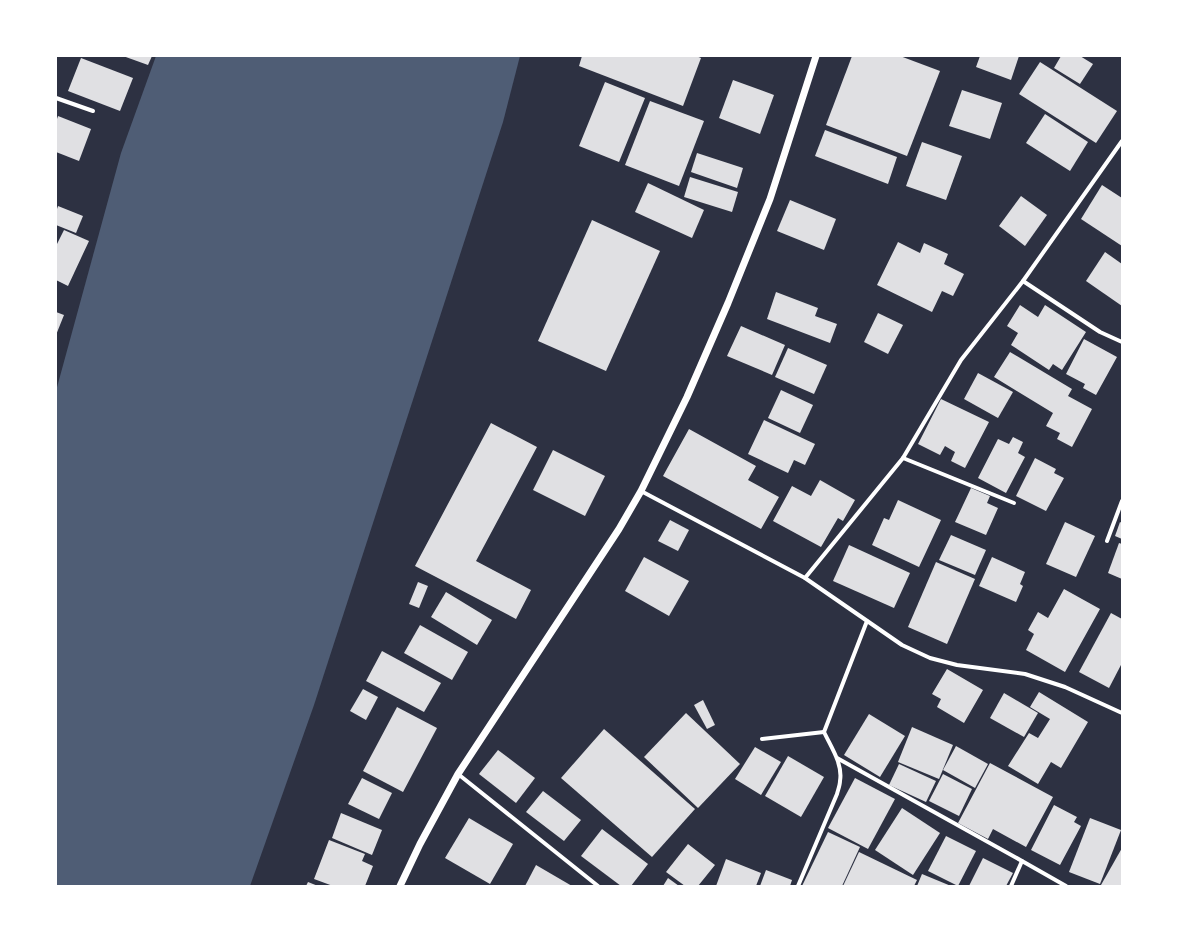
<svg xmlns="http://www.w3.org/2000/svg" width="1178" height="942" font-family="Montserrat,sans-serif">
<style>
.water{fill:#4f5d75}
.building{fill:#e0e0e3}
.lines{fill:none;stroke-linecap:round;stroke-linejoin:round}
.minor{stroke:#fff;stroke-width:4}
.tertiary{stroke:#fff;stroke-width:7}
</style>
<rect width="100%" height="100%" fill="#2d3142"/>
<polygon class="water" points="156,56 520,56 503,122 314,705 250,886 56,886 56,391 121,153"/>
<g class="building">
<polygon points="123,56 152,56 148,65"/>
<polygon points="582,56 696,56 701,58 683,106 579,66"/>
<polygon points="852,56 900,56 940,71 907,156 826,125"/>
<polygon points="980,56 1019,56 1011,80 976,67"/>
<polygon points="1061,56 1080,56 1093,64 1080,84 1054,68"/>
<polygon points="81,58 133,78 120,111 68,91"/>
<polygon points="1040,62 1117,111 1096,143 1019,94"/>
<polygon points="733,80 774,95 760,134 719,118"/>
<polygon points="605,82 645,98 619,162 579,146"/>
<polygon points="962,90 1002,103 990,139 949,126"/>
<polygon points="650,101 704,121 679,186 625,165"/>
<polygon points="1045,114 1088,142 1070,171 1026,143"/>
<polygon points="58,116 91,129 79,161 56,152 56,122"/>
<polygon points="825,130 897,157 888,184 815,156"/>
<polygon points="922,142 962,156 946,200 906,186"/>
<polygon points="697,153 743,168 737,188 691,172"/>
<polygon points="690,177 738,192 732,212 684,197"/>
<polygon points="648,183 704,210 692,238 635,212"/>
<polygon points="1102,185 1122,198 1122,246 1081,219"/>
<polygon points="1021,196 1047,215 1025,246 999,226"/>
<polygon points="790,200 836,219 824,250 777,231"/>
<polygon points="58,206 83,216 76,233 56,225 56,212"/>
<polygon points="592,220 660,251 606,371 538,341"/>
<polygon points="64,230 89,241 68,286 56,280 56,246"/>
<polygon points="898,242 920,253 924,243 948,254 944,264 964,274 953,296 942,291 932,312 877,285"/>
<polygon points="1105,252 1122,264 1122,306 1086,281"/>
<polygon points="776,292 818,308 815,316 837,324 830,343 767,319"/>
<polygon points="1020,305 1038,317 1045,305 1086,332 1062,370 1053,364 1049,370 1011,345 1018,333 1007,326"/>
<polygon points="56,312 64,315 56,335"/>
<polygon points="878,313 903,325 888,354 864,342"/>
<polygon points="741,326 785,345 772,375 727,356"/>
<polygon points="1084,339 1117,357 1096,395 1083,388 1085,384 1066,374"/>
<polygon points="788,348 827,365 814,394 775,377"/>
<polygon points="1010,352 1072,389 1068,396 1092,409 1072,447 1057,439 1060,433 1046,426 1053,413 994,377"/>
<polygon points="978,373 1013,392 998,418 964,399"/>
<polygon points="781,390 813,405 800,433 768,418"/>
<polygon points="941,399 989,422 965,468 951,461 955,452 945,446 940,455 918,444"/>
<polygon points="764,420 815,444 805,465 794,460 788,473 748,454"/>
<polygon points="491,423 537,447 476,561 531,590 516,619 415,566"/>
<polygon points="689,429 756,466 748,480 779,497 761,529 663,476"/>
<polygon points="1013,437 1023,442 1018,453 1025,457 1006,493 978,478 998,439 1009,444"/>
<polygon points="553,450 605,476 585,516 533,490"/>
<polygon points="1035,458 1056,469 1054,473 1064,478 1046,511 1016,496"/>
<polygon points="820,480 855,500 843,521 838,518 821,547 773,521 792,486 811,496"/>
<polygon points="971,488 990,496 987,503 998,508 986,535 955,522"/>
<polygon points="898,500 941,520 919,567 872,545 884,518 889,520"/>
<polygon points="670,520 689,530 678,551 658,541"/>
<polygon points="1065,522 1095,536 1076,577 1046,564"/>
<polygon points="1120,522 1122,523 1122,539 1115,536"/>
<polygon points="951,535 986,550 975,575 939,560"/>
<polygon points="1119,543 1122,544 1122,579 1108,573"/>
<polygon points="849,545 910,573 894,608 833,581"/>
<polygon points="644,557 689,581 669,616 625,591"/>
<polygon points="992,557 1025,572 1020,584 1023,586 1016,602 979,586"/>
<polygon points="936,562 975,579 947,644 908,627"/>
<polygon points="418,582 428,586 419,608 409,604"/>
<polygon points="1064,589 1100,609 1065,672 1026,650 1034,634 1028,630 1038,612 1048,618"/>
<polygon points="446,592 492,620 477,645 431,617"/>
<polygon points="1111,613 1122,619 1122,663 1109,688 1079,672"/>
<polygon points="420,625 468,652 452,680 404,653"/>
<polygon points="382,651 441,683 424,712 366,681"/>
<polygon points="947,669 983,690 964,723 937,707 941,699 932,694"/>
<polygon points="363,689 378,697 366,720 350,711"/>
<polygon points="1039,692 1088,722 1061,768 1051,762 1038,784 1008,766 1029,733 1038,738 1050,719 1030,707"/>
<polygon points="1004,693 1038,713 1024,737 990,718"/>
<polygon points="703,700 715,725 707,729 694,705"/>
<polygon points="397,707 437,728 403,792 363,771"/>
<polygon points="686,713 740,764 698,808 644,757"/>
<polygon points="869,714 905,736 880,777 844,755"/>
<polygon points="912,727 953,745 939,779 898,762"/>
<polygon points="604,729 695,809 652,857 561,778"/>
<polygon points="956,746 988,764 975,788 943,770"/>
<polygon points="755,747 781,762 761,795 735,779"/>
<polygon points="498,750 535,778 516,803 479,774"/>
<polygon points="788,756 824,777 801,817 765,796"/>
<polygon points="990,763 1053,797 1026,847 993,829 988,839 958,823"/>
<polygon points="899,764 936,781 926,802 889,785"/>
<polygon points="943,774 972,789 959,816 929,801"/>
<polygon points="362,778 392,793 379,819 348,804"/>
<polygon points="855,778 895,799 868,849 828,828"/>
<polygon points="543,791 581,820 564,841 526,812"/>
<polygon points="1054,805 1077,817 1074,822 1081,826 1060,865 1031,850"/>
<polygon points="902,808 940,833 913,875 875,850"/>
<polygon points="341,813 382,830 372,855 332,838"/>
<polygon points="469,818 513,844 490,884 445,858"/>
<polygon points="1090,818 1121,830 1100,884 1069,872"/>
<polygon points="602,829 648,864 631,886 621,886 581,856"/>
<polygon points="828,832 860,847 842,886 802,886"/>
<polygon points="946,836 976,851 958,886 928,871"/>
<polygon points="329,840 365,854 362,861 373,866 365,886 333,886 314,879"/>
<polygon points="688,844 715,865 698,886 685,886 666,872"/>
<polygon points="1122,848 1122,886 1102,886 1101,885"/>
<polygon points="859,852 917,880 914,886 843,886"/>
<polygon points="983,858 1013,873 1006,886 969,886"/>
<polygon points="726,859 761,873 756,886 716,886"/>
<polygon points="536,865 572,886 525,886"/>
<polygon points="766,870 792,880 790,886 760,886"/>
<polygon points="922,874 951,886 917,886"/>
<polygon points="668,878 679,886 663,886"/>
<polygon points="308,882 318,886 306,886"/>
</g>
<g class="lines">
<g class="minor">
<polyline points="56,98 93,111"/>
<polyline points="1023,281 1100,332 1122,342"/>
<polyline points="903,458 1014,503"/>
<polyline points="641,491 805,578 902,645 930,658 957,665 1025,674 1065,687 1122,713"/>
<polyline points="1107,541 1122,501"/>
<polyline points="805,578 903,458 961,360 1023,281 1122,141"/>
<polyline points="824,732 867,621"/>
<polyline points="762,739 824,732"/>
<polyline points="837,758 1022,861 1066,886"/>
<polyline points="458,774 598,886"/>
<path d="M798 886 837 794C838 790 840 785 840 781 843 764 831 747 824 732"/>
<polyline points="1011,886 1022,861"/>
</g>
<polyline class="tertiary" points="400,886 420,844 458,774 619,529 641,491 687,397 728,303 770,199 816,56"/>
</g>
<rect width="1178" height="942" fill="none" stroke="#ffffff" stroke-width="114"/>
</svg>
